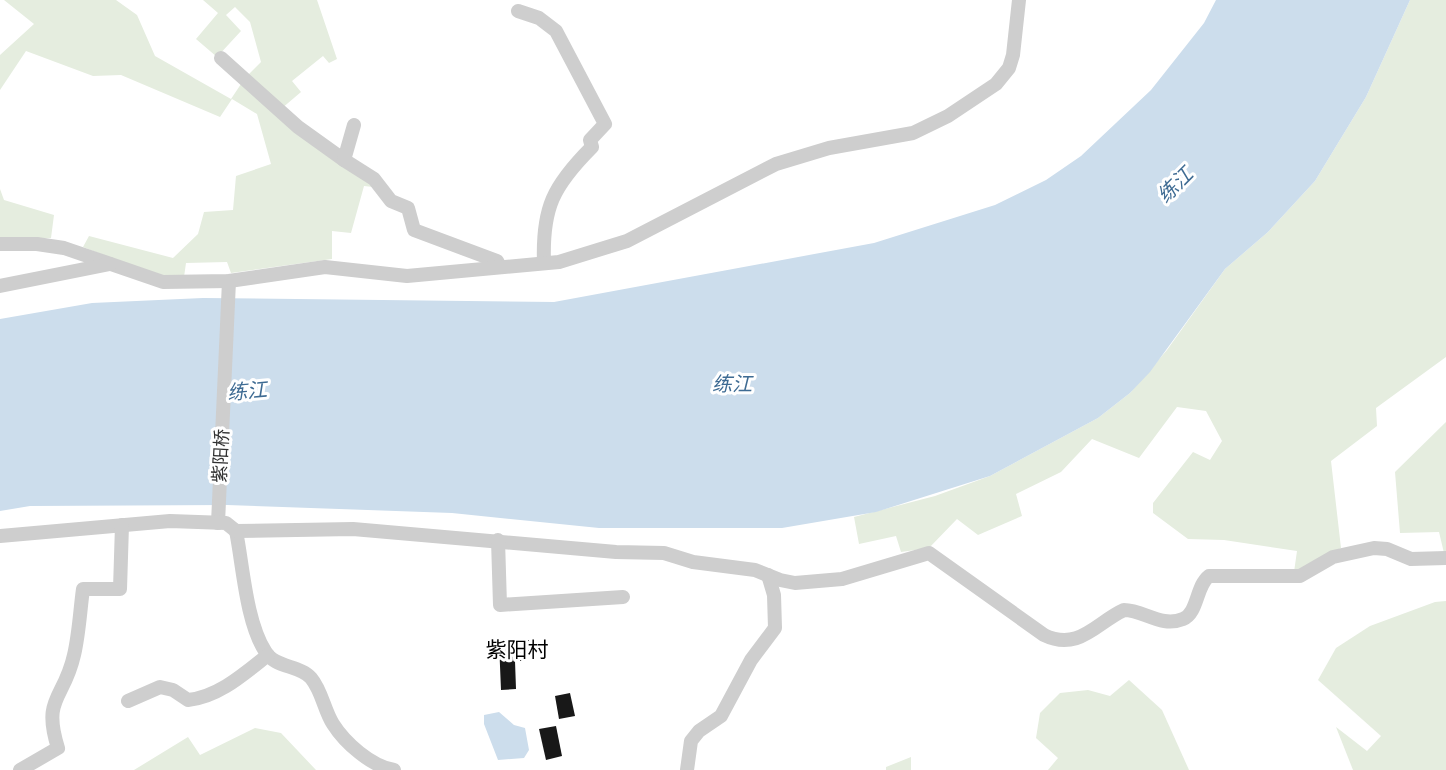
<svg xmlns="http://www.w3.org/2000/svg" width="1446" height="770" font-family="Signika,'Noto Sans SC',sans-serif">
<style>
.green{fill:#e5eddf}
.water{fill:#ccddec}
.building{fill:#181818}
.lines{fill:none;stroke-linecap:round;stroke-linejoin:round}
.minor{stroke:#cecece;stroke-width:14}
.labels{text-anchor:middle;stroke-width:6;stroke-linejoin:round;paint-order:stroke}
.street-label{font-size:18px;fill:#313131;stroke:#fff}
.water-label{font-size:20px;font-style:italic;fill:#3e6b93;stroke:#fff}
.quarter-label{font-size:21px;fill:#000;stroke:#fff}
</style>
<rect width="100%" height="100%" fill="#fff"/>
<g class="green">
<polygon points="4,0 116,0 137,15 155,56 231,99 243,81 367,176 373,187 364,186 351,233 332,231 332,259 231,273 227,262 186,263 184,277 161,277 83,247 89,236 173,258 198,234 204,212 233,210 236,176 271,164 257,114 232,99 220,117 121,75 93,76 26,51 0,90 0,55 34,24"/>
<polygon points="203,0 317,0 337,59 329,63 323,56 292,81 301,92 281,109 246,77 261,62 250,22 235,7 226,15 241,31 217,57 196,39 218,13"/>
<polygon points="1410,0 1446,0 1446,357 1376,408 1377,426 1331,461 1341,548 1294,572 1297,551 1224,540 1188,539 1153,513 1153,503 1193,452 1210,460 1222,441 1206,411 1177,407 1139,458 1092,439 1061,472 1016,494 1022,516 978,535 957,519 929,548 901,552 896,536 859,544 854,517 935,496 990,476 1098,418 1130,393 1167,350 1225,269 1268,232 1315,181 1366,97"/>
<polygon points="0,189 4,200 54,215 51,238 0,239"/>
<polygon points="1446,422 1446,553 1444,553 1439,532 1400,533 1395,472"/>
<polygon points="1446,601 1446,770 1353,770 1336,727 1367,751 1381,736 1318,680 1336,648 1370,626 1435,602"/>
<polygon points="1129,680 1162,710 1189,770 1048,770 1058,758 1036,738 1040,713 1060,693 1088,690 1110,696"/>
<polygon points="255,728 281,733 316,770 134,770 188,737 200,755"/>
<polygon points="911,757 911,770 886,770 886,767"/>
</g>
<g class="water">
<polygon points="1216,0 1410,0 1366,97 1315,181 1268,232 1225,269 1150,372 1130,393 1098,418 990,476 876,512 782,528 599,528 452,513 227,505 30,506 0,511 0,319 92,303 203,298 554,302 874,243 995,205 1046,180 1081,156 1151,90 1204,23"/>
<polygon points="499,712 514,725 525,728 529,750 524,758 498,760 484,724 484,715"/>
</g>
<g class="building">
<polygon points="529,640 529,651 525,652 525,661 515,661 516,689 501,690 499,642"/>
<polygon points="570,693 575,716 559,719 555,696"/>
<polygon points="556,726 562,756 546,760 539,729"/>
</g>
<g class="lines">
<g class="minor">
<path d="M518 11 539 18 556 31 605 124 590 140 592 147C553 186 542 208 544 263"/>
<polyline points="221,58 298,127 344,160"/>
<polyline points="354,125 344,160 374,179 391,201 408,208 414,230 497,261 500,267"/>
<polyline points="0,244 37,244 64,248 163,282 229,281 325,267 407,276 559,262 627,241 776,164 829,148 913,133 948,116 996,84 1009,68 1013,55 1019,0"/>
<polyline points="0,286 110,264"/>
<polyline points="218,523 229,281"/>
<path d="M236 531C243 566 246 621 265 651 274 668 300 665 311 678 322 691 324 710 333 724 345 743 371 766 394 770"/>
<path d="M0 536 170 521 226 523 236 531 353 529 616 552 664 553 693 562 755 570 780 580 795 583 842 579 929 553 1044 635C1079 652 1097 622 1124 610 1144 610 1161 628 1183 619 1198 613 1196 586 1209 576H1300L1333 557 1374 548 1387 549 1411 559 1446 558"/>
<polyline points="498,540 500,605 623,597"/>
<path d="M128 701 160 687 173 690 188 700C219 697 245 673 268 655"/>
<path d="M20 770 58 748C42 697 64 700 74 655 79 634 80 611 83 589H120L122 525"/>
<polyline points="687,770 691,741 699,731 721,716 751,660 775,628 774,595 768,575"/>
</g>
</g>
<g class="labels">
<g class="street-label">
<text transform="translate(221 456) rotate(-87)" y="6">紫阳桥</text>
</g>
<g class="water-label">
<text transform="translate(1175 185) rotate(-45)" y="7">练江</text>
<text x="732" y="391">练江</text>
<text transform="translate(247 391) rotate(-5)" y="7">练江</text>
</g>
<g class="quarter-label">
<text x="517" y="657">紫阳村</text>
</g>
</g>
</svg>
